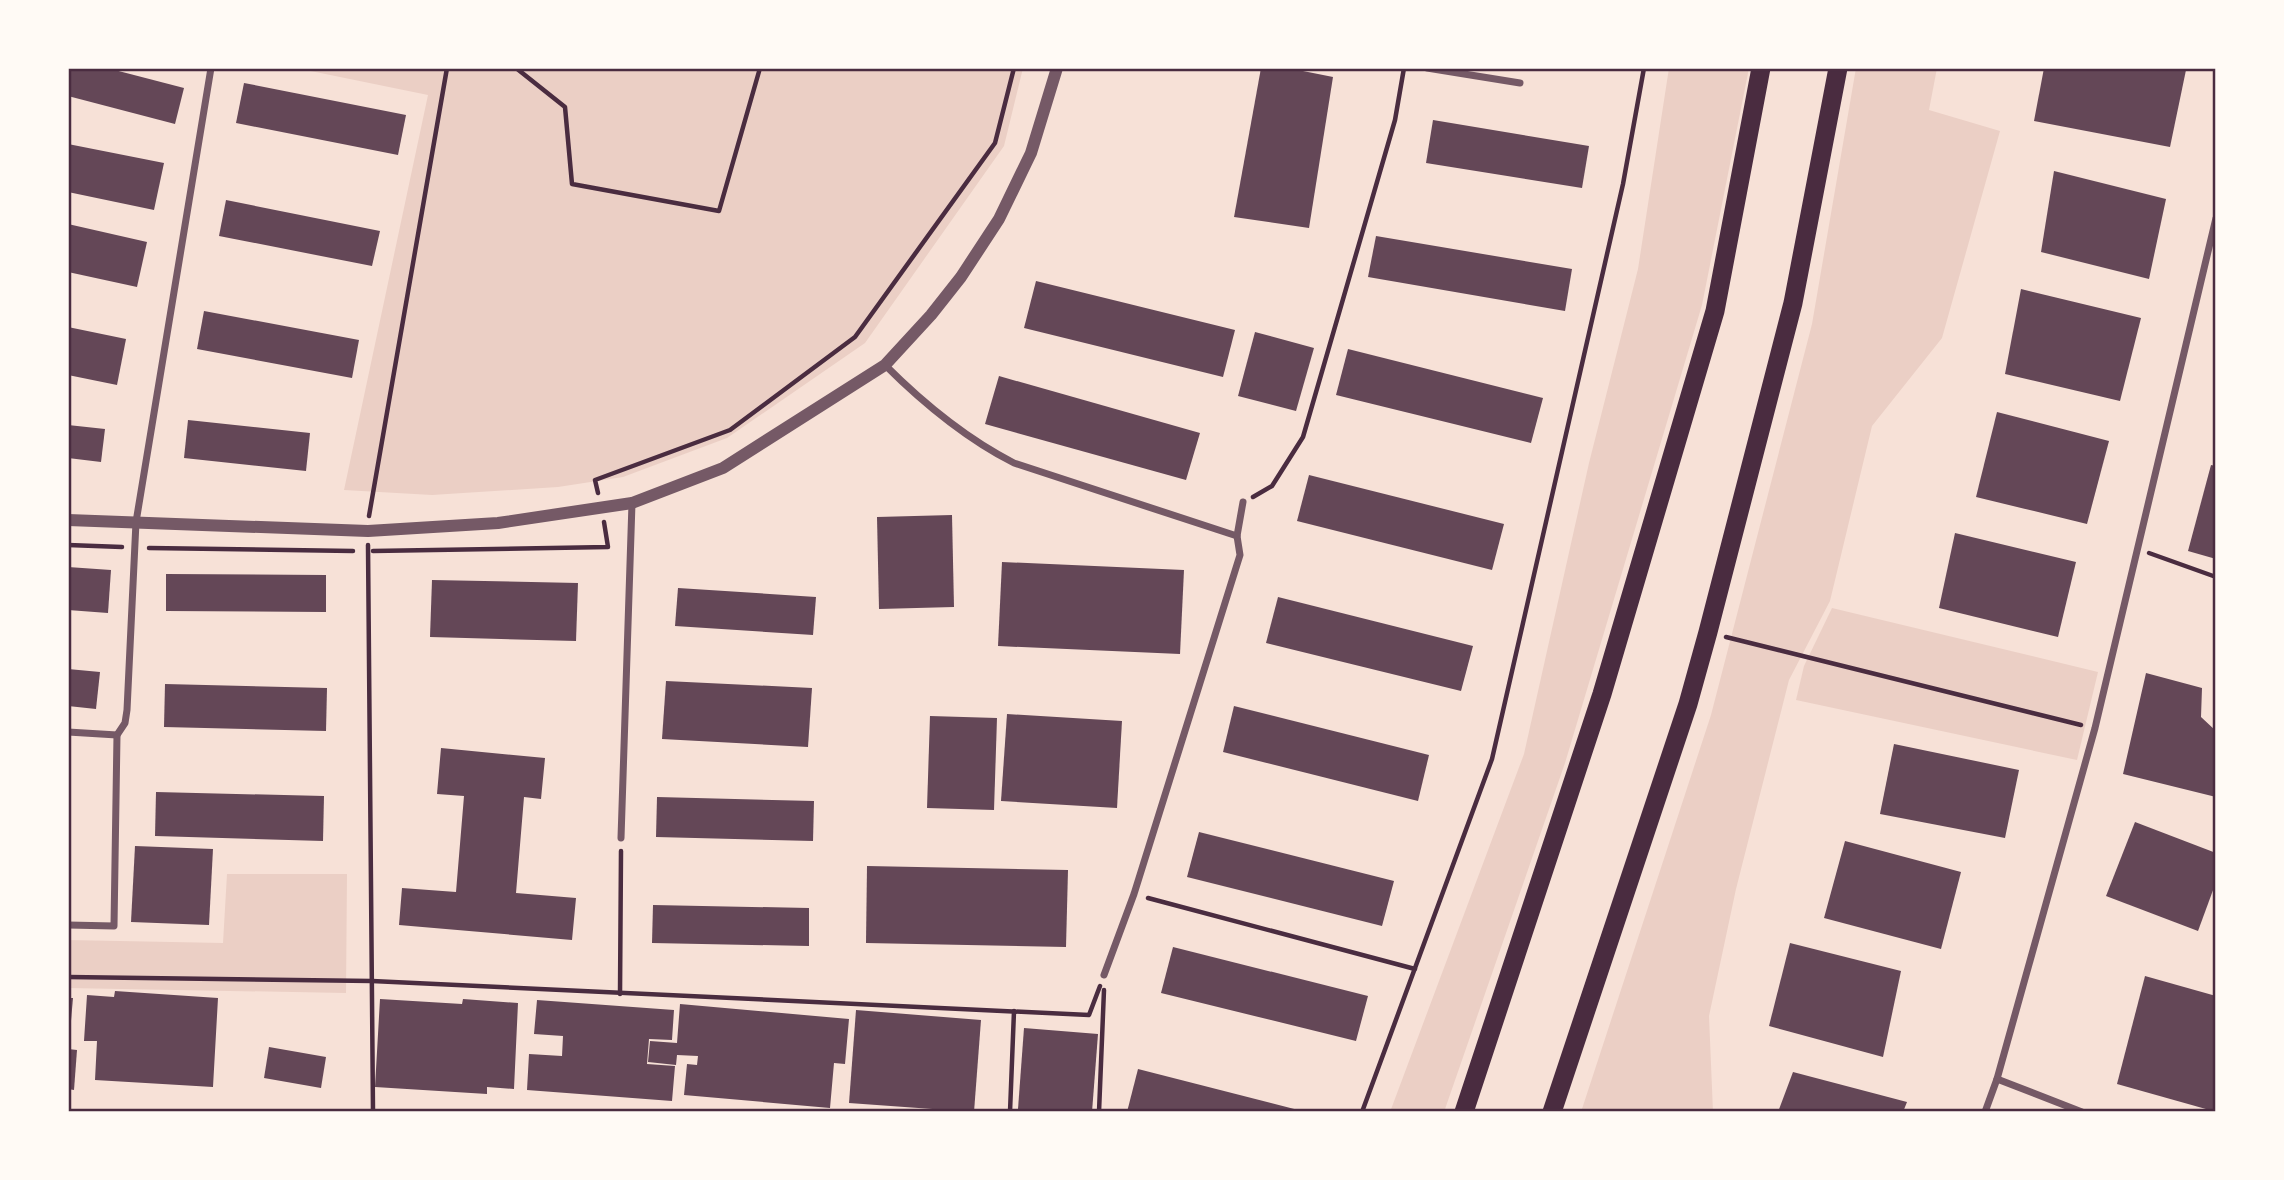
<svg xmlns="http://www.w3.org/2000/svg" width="2284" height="1180" font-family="Helvetica,sans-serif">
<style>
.green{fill:#ebcfc5}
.building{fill:#644757}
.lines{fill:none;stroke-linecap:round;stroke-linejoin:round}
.path{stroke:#4a2c40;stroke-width:4.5}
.minor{stroke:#755966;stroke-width:7}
.tertiary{stroke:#755966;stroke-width:12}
.trunk{stroke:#4a2c40;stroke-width:19}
.neatline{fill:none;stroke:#4a2c40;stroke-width:2.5}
</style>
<rect width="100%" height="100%" fill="#f7e1d7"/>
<g class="green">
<polygon points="296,68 1023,68 1004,146 865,343 727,438 623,477 558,487 432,495 344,490 428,95"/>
<polygon points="1669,68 1749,68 1702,305 1565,763 1444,1112 1390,1112 1524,754 1589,463 1638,269"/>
<polygon points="1856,68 1937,68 1929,110 2000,131 1942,338 1872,426 1830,601 1789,680 1736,889 1709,1016 1713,1112 1581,1112 1711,715 1812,324"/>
<polygon points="1832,608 2098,672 2077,760 1796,700 1804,666"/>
<polygon points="227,874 347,874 346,993 68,988 68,940 223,943"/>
</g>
<g class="building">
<polygon points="68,68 107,68 184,88 175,124 68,96"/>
<polygon points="1261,68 1288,68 1333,77 1309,228 1234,217"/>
<polygon points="2044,68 2176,68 2186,70 2170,147 2034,121"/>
<polygon points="244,83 406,115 398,155 236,123"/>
<polygon points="1433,120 1589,146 1582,188 1426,163"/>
<polygon points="68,144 164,163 154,210 68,192"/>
<polygon points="2054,171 2166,199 2149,279 2041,252"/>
<polygon points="226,200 380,231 372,266 219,236"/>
<polygon points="68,224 147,242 137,287 68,272"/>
<polygon points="1376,236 1572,269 1565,311 1368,277"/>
<polygon points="1036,281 1235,330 1223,377 1024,328"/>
<polygon points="2021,289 2141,318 2120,401 2005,374"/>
<polygon points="204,311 359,340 352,378 197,349"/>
<polygon points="68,327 126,339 117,385 68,375"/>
<polygon points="1255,332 1314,348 1296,411 1238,396"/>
<polygon points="1348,349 1543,398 1531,443 1336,395"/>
<polygon points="999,376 1200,433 1186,480 985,424"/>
<polygon points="1997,412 2109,441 2087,524 1976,497"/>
<polygon points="188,420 310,433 306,471 184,458"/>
<polygon points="68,425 105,429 101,462 68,458"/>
<polygon points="2211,465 2216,466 2216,559 2188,551"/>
<polygon points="1309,475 1504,524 1492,570 1297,521"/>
<polygon points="952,515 954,607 879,609 877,517"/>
<polygon points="1955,533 2076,562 2058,637 1939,608"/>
<polygon points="1002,562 1184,570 1180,654 998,646"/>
<polygon points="68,567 111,570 108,613 68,610"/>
<polygon points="166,574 326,575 326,612 166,611"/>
<polygon points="432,580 578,583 576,641 430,637"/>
<polygon points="678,588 816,597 813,635 675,626"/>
<polygon points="1278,597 1473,646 1461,691 1266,643"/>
<polygon points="68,669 100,672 96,709 68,706"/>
<polygon points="2146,673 2202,688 2201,717 2216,731 2216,797 2123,774"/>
<polygon points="666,681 812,688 808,747 662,739"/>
<polygon points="165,684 327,688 326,731 164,727"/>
<polygon points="1234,706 1429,755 1418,801 1223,752"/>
<polygon points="1007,714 1122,721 1117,808 1001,801"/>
<polygon points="930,716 997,718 994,810 927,808"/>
<polygon points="1894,744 2019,770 2005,838 1880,814"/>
<polygon points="441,748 545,758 541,799 524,797 516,893 576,898 572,940 399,925 402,888 456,892 464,796 437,794"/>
<polygon points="156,792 324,796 323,841 155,836"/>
<polygon points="657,797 814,801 813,841 656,837"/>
<polygon points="2135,822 2216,853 2216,882 2198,931 2106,896"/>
<polygon points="1199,832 1394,881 1382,926 1187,877"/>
<polygon points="1845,841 1961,872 1941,949 1824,918"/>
<polygon points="135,846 213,849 209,925 131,922"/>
<polygon points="867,866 1068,870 1066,947 866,943"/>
<polygon points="653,905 809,908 809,946 652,943"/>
<polygon points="1790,943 1901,971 1883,1057 1769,1026"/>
<polygon points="1173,947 1368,996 1356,1041 1161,993"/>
<polygon points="2145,976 2216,996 2216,1102 2213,1111 2117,1084"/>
<polygon points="115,991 218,998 213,1087 95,1080 97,1041 84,1041 87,995 114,997"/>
<polygon points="68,998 73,998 70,1032 68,1032"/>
<polygon points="380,999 462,1004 463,999 518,1003 514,1089 487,1087 487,1094 375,1087"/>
<polygon points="537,1000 674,1010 672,1040 649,1039 647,1064 675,1066 672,1101 527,1090 529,1054 562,1056 563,1036 534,1034"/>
<polygon points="680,1004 849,1019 845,1064 834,1063 830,1108 684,1095 687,1064 697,1065 698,1056 677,1055 676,1065 648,1062 650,1041 677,1043"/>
<polygon points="856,1010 981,1020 974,1112 849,1103"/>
<polygon points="1024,1028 1098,1034 1092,1112 1018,1109"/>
<polygon points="269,1047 326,1057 321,1088 264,1078"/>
<polygon points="68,1049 77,1050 74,1090 68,1089"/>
<polygon points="1138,1069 1302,1111 1302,1112 1127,1112"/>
<polygon points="1793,1072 1907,1102 1903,1112 1778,1112"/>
</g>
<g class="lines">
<g class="path">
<polyline points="516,68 565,107 572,184 719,211 760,68"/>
<polyline points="598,493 595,480 730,430 855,337 995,143 1014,68"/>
<polyline points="1253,497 1272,486 1303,437 1395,120 1404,68"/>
<polyline points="369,516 447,68"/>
<polyline points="68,545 122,547"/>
<polyline points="368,545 373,1112"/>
<polyline points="149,548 353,551"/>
<polyline points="373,551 608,547 604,522"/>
<polyline points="2149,553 2216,577"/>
<polyline points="1726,637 2081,725"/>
<polyline points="1148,898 1415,969"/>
<polyline points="68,977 372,981 1089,1015 1100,986"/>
<polyline points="620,994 621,851"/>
<polyline points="1010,1112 1014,1011"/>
<polyline points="1099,1112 1104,990"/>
<polyline points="1362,1112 1492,759 1623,184 1644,68"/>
</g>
<g class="minor">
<polyline points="1427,68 1520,83"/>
<path d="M885 365C923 403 965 438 1014 463L1237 536"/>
<polyline points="68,732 117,735"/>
<polyline points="621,838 632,503"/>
<polyline points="68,925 114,926 117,735 125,723 127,710 136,522 211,68"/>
<polyline points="1104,975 1134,894 1240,555 1237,536 1243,502"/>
<polyline points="1997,1079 2082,1112"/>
<polyline points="1985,1112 1997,1079 2095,728 2216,218"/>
</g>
<polyline class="tertiary" points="68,520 368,531 498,523 632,503 723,468 885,365 931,315 961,277 999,219 1031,153 1057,68"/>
<g class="trunk">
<polyline points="1464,1112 1602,694 1715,311 1761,68"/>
<polyline points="1552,1112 1688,704 1708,632 1793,303 1838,68"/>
</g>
</g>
<rect width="2284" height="1180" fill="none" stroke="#fffaf5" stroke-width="140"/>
<rect x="70" y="70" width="2144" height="1040" class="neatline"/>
</svg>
